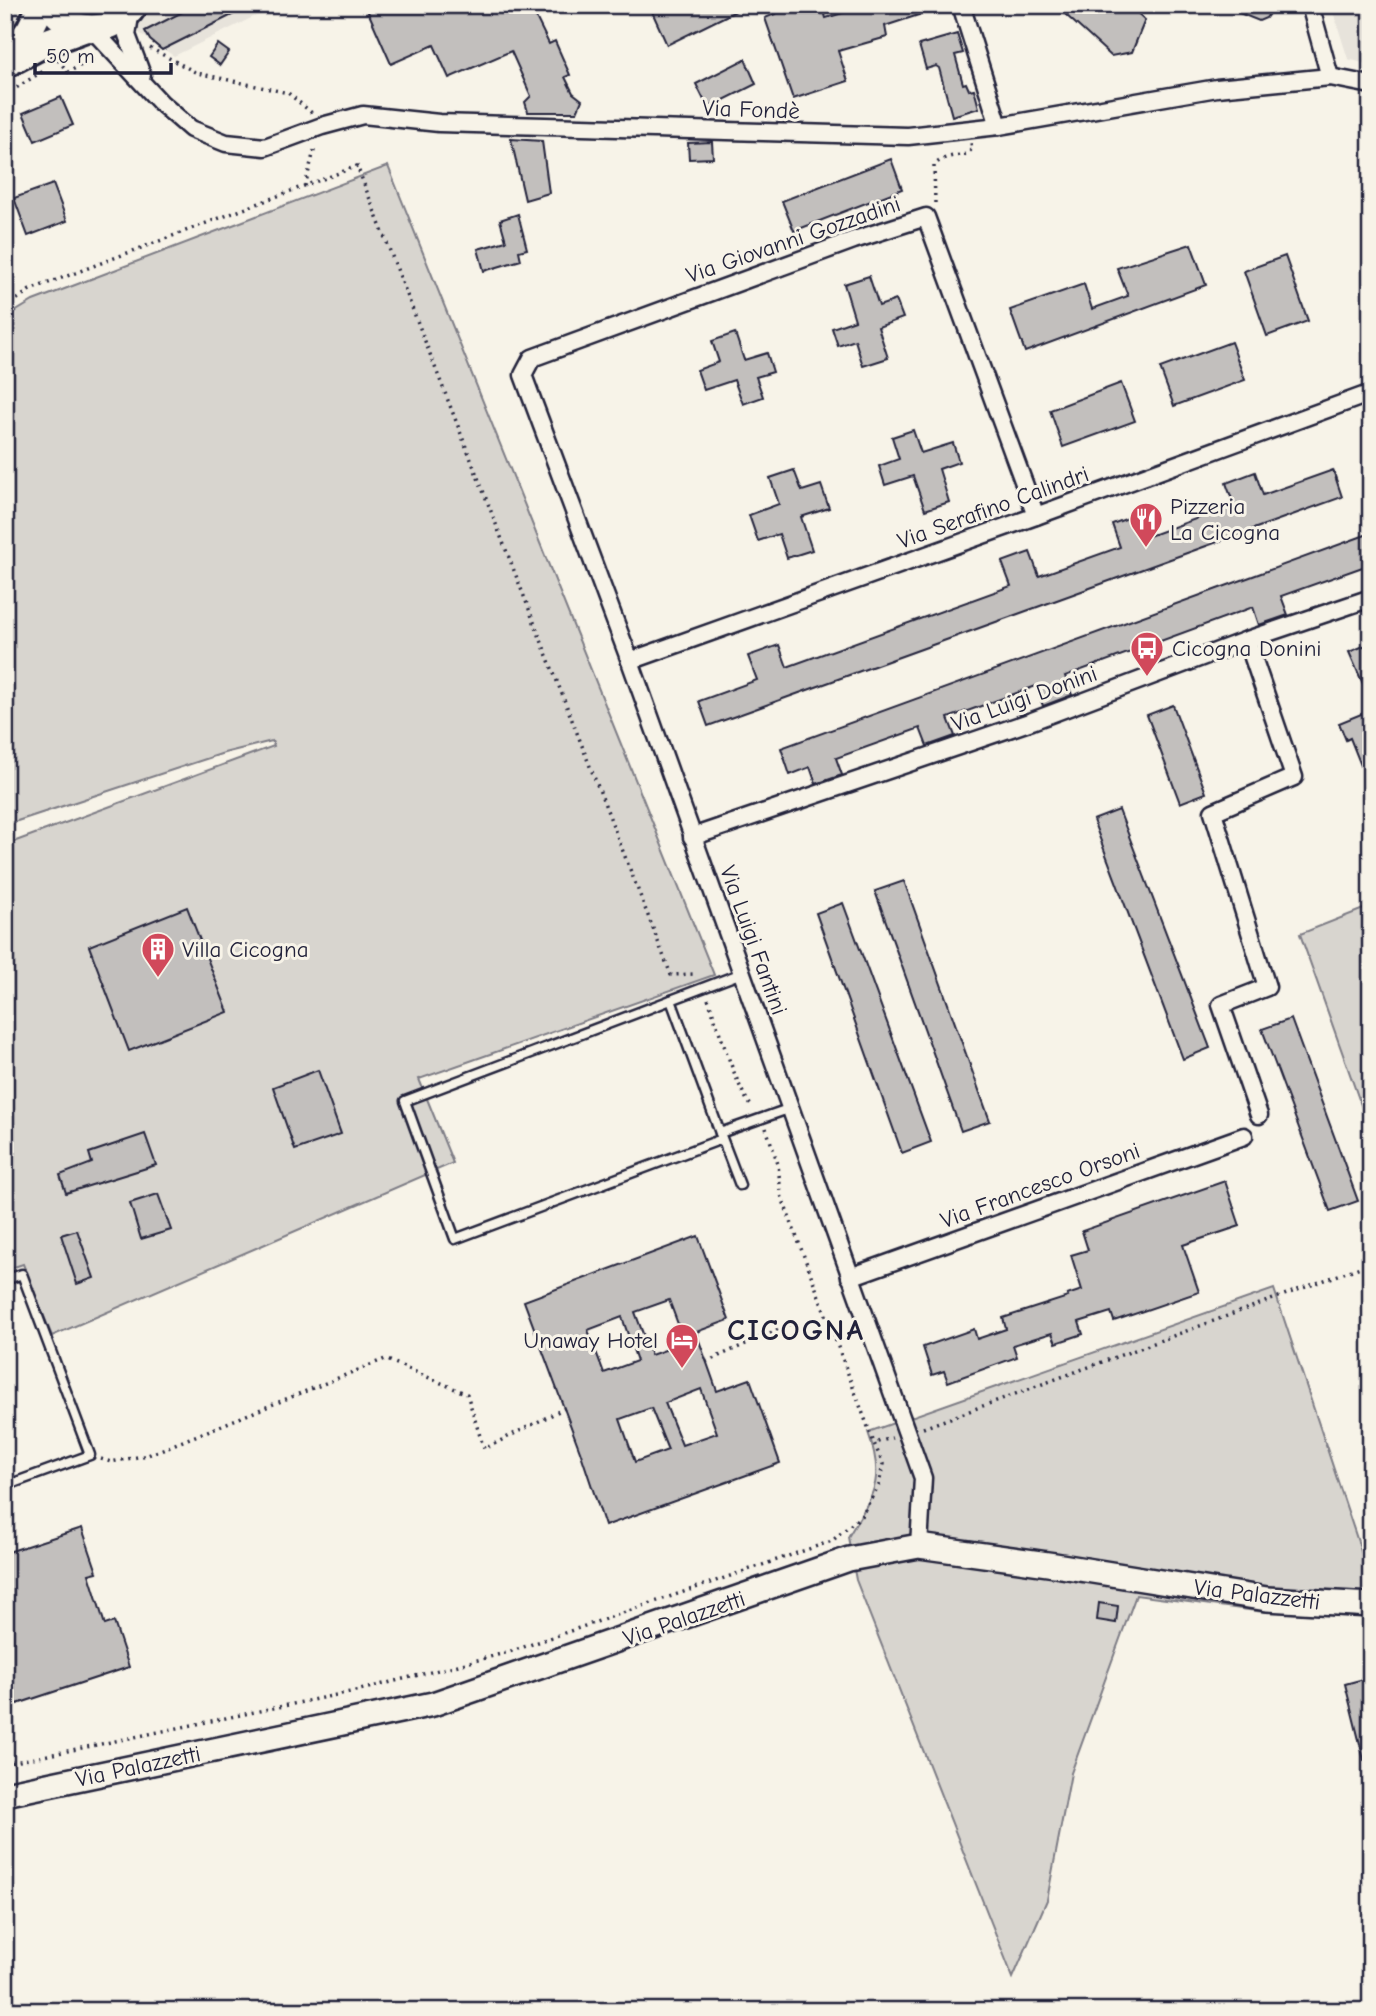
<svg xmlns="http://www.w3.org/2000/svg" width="1376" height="2016" font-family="'Comic Neue',sans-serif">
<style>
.built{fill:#e7e3db}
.green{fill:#d8d5cf;stroke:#7d7c85;stroke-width:2}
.building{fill:#c2bfbd;stroke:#22223b;stroke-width:2;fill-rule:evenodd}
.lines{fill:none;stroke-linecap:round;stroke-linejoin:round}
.service-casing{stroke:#22223b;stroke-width:13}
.minor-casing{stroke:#22223b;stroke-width:21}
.secondary-casing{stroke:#22223b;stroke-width:28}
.primary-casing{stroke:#22223b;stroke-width:32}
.path{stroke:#22223b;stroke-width:3.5;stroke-dasharray:2 5;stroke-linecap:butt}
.service{stroke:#f7f3e8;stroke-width:8}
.minor{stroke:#f7f3e8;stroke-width:16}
.secondary{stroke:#f7f3e8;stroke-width:23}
.primary{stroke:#f7f3e8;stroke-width:26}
.labels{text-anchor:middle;stroke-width:6;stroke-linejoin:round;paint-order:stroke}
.street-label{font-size:23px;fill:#22223b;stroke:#f7f3e8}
.poi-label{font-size:23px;fill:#22223b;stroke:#f7f3e8;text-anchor:start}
.district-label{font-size:30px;font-weight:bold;letter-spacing:2px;fill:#22223b;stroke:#f7f3e8}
</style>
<rect width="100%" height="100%" fill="#f7f3e8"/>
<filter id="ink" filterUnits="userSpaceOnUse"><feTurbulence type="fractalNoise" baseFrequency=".0143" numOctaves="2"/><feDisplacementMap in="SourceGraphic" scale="14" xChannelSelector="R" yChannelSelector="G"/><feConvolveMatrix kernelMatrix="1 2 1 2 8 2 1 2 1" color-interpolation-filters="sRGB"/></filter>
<g filter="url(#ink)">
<g class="built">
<polygon points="5,5 31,5 5,46"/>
<polygon points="64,5 278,5 174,56 130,27"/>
<polygon points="1331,5 1371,5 1371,65 1348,59"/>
</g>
<g class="green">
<path d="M69 5H117C101 17 85 18 69 5Z"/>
<polygon points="388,166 714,975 419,1079 453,1163 52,1336 23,1264 5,1270 5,845 274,746 272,741 224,753 5,825 5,312 13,313 33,301"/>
<polygon points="1371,906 1371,1133 1300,934"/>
<path d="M1274 1289 1371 1581V1605L1296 1606 1264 1612 1136 1595 1071 1773 1047 1900 1013 1978 856 1580 848 1537C873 1494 886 1482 868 1432Z"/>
</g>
<g class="building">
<polygon points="196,5 252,5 162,50 150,40 145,31"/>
<polygon points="365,5 530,5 549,44 555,41 570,75 565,77 573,93 582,100 577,112 528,112 525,102 531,96 511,51 449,78 434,45 391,64"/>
<polygon points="649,5 748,5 667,45"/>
<polygon points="778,5 822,5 826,18 869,5 940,5 940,8 885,26 887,37 838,51 848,81 793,99 765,18 780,12"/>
<polygon points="1055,5 1129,5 1145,20 1132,52 1111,56"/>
<polygon points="1275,5 1266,18 1259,21 1222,6"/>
<polygon points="957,34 963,53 955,55 963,84 966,83 969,90 974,89 979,108 952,116 939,68 936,66 926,69 919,45"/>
<polygon points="218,44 229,52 220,65 209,57"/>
<polygon points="745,59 756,84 708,108 696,84"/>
<polygon points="61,97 73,125 35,141 23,113"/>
<polygon points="511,139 542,141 549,193 525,200"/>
<polygon points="712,142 713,158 689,159 688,143"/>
<polygon points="891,159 902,189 794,231 782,201"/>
<polygon points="53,184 67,221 28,236 14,198"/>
<polygon points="518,214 527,249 519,251 521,260 484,271 478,249 506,241 500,220"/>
<polygon points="1191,244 1206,285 1025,352 1010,310 1084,284 1092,309 1128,296 1117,268"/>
<polygon points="1285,256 1308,321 1267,336 1244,271"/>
<polygon points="869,276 879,306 896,300 903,318 878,327 888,358 863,366 855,340 838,346 832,328 855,320 844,284"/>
<polygon points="735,333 744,360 767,353 773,372 756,377 763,397 743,404 734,380 704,390 697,370 719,362 712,341"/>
<polygon points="1231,342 1245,380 1174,406 1160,368"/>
<polygon points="1121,383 1135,421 1063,447 1050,410"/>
<polygon points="913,430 921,453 953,443 959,462 939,469 949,502 925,510 913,476 885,485 879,466 899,459 892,437"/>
<polygon points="794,470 802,491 821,485 829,508 801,517 812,550 787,558 779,534 758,541 749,515 779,504 770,478"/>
<polygon points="1333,470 1342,497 708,726 699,701 757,680 748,656 779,645 787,667 1011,586 1002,562 1030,552 1039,576 1120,547 1112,524 1141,513 1149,536 1234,505 1226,483 1255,472 1263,495"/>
<polygon points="1371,533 1371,564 1281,596 1288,615 1259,625 1253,607 1065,676 1072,695 1043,706 1036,686 948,718 955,736 927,746 920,728 836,758 842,775 816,784 810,767 790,775 781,748"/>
<polygon points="1371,643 1371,702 1349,652"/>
<polygon points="1173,705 1206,793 1180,803 1147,715"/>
<polygon points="1371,710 1371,788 1370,788 1350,738 1346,740 1339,723"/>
<polygon points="1119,810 1210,1048 1183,1059 1093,820"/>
<polygon points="904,881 990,1121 961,1131 875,891"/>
<polygon points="843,903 931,1142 902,1153 816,913"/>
<polygon points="187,907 228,1012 129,1051 89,946"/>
<polygon points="1291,1019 1358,1201 1330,1211 1262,1029"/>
<polygon points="318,1070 341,1134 295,1150 273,1087"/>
<polygon points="145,1134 156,1165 66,1193 60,1175 92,1163 89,1153"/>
<polygon points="1225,1181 1240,1226 1183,1245 1199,1292 1114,1321 1111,1312 1079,1322 1083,1334 1056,1343 1052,1333 1013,1345 1017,1357 948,1382 944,1371 932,1375 923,1347 974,1329 977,1339 1006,1329 1003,1318 1068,1297 1067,1295 1082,1290 1071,1255 1088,1250 1082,1231"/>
<polygon points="158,1194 171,1230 141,1239 130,1203"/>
<polygon points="77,1230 94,1278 77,1284 61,1235"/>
<path d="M698 1236 729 1320 696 1332 717 1391 750 1379 780 1463 605 1526 580 1451 524 1301ZM669 1300 685 1343 651 1355 635 1312ZM622 1317 637 1361 604 1373 588 1330ZM701 1389 717 1433 682 1445 665 1403ZM651 1408 668 1450 635 1462 620 1419Z"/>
<polygon points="82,1528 97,1572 89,1574 105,1625 114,1622 129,1667 5,1708 5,1553"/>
<polygon points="1099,1603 1118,1606 1116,1623 1097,1620"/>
<polygon points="1371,1677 1371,1760 1364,1760 1345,1684"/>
</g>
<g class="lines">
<defs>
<g id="service">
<polyline points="671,1000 720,1133"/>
<polyline points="722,1139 455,1239 405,1101 742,973"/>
<polyline points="740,1185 720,1133 791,1108"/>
<polyline points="5,1280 22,1274 90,1455 5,1486"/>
</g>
<g id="minor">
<polyline points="961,5 999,126"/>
<polyline points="1310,5 1330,77"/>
<polyline points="131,10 127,35 142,75"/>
<polyline points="92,29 161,103 191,129 226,143 265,147 322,126 363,115 439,123 908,136 999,126 1217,88 1330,77 1371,85"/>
<polyline points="1247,640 1294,777 1213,812 1267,987 1221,1005 1259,1115"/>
<polyline points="630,661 1036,516 1371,393"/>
<polyline points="692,837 1032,721 1247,640 1371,598"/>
<polyline points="850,1277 1244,1136"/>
<polyline points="919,1546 923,1478 630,661 523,375 532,358 854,240 926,217 1036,516"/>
</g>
<polyline id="secondary" points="5,1794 433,1704 849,1559 919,1546 1055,1565 1267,1599 1371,1605"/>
<g id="primary">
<path d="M50 5C70 36 114 36 134 5"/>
<polyline points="8,60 30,29 42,5"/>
<polyline points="5,64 45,43 83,29"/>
</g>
</defs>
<use href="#service" class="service-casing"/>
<use href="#minor" class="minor-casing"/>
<use href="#secondary" class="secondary-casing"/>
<use href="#primary" class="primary-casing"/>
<g class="path">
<polyline points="150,48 197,73 288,93 312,113"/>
<polyline points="58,60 68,72 97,57"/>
<polyline points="5,95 43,71"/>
<polyline points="305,186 315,147"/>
<path d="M935 203 934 166C942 156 955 156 967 154L972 149 971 143"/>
<polyline points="5,304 9,305 30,290 357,166 671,975 694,974 696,977"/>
<path d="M708 999C716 1020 739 1097 753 1107"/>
<polyline points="766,1128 778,1164 781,1195 874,1443"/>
<polyline points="706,1362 792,1323"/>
<polyline points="923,1428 1371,1263"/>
<polyline points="101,1459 111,1462 148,1455 385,1359 467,1394 484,1449 565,1408"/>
<polyline points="5,1764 360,1690 509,1652 832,1541 861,1516 879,1485 883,1464 874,1443 892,1438"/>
</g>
<use href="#service" class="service"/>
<use href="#minor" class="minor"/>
<use href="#secondary" class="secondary"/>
<use href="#primary" class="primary"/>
</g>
</g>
<defs>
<symbol id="restaurant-pin" viewBox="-11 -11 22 30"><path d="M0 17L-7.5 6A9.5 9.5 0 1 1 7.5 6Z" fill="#d1495b" stroke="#f7f3e8"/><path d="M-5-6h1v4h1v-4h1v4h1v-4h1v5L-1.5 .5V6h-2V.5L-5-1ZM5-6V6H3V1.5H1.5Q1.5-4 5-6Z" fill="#fff"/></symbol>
<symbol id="bus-pin" viewBox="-11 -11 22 30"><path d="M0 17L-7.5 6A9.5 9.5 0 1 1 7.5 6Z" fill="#d1495b" stroke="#f7f3e8"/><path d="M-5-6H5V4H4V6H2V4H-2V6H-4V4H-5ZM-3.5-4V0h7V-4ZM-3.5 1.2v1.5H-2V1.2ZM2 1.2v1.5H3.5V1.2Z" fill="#fff"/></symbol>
<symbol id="building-pin" viewBox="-11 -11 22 30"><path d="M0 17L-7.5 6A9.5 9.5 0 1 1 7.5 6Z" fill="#d1495b" stroke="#f7f3e8"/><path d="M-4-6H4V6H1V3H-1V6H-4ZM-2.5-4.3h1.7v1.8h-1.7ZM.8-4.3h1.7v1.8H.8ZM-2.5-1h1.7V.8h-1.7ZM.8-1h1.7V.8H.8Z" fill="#fff"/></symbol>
<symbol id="hotel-pin" viewBox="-11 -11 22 30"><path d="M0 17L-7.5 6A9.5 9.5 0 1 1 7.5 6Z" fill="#d1495b" stroke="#f7f3e8"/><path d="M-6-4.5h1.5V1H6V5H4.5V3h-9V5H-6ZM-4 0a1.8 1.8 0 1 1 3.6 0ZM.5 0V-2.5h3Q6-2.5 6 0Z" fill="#fff"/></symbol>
</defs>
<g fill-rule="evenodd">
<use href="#restaurant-pin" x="1127" y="500" width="38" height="52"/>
<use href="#bus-pin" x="1128" y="629" width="38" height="52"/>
<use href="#building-pin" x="139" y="930" width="38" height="52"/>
<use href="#hotel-pin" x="663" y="1321" width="38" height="52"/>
</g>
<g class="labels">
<g class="street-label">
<text transform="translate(751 109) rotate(2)" y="8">Via Fondè</text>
<text transform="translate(793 239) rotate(-19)" y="8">Via Giovanni Gozzadini</text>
<text transform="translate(993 507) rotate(-20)" y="8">Via Serafino Calindri</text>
<text transform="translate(1024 698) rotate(-20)" y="8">Via Luigi Donini</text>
<text transform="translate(754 940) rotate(70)" y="8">Via Luigi Fantini</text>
<text transform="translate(1040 1185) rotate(-20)" y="8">Via Francesco Orsoni</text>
<text transform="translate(1257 1594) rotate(7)" y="8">Via Palazzetti</text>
<text transform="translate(684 1618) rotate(-19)" y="8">Via Palazzetti</text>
<text transform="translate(138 1766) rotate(-12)" y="8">Via Palazzetti</text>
</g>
<g class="poi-label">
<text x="1170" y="514">Pizzeria<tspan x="1170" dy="26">La Cicogna</tspan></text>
<text x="1172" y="656">Cicogna Donini</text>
<text x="182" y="957">Villa Cicogna</text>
<text x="658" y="1348" text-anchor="end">Unaway Hotel</text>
</g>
<g class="district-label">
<text x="796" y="1340">CICOGNA</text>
</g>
</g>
<rect width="1376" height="2016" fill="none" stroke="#f7f3e8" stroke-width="28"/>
<rect x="14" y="14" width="1348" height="1988" fill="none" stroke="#22223b" stroke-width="2.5" filter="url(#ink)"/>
<path d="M35 63v10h136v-10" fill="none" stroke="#22223b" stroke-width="3.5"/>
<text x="46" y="63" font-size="21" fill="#22223b" stroke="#f7f3e8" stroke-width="5" paint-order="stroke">50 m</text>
</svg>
